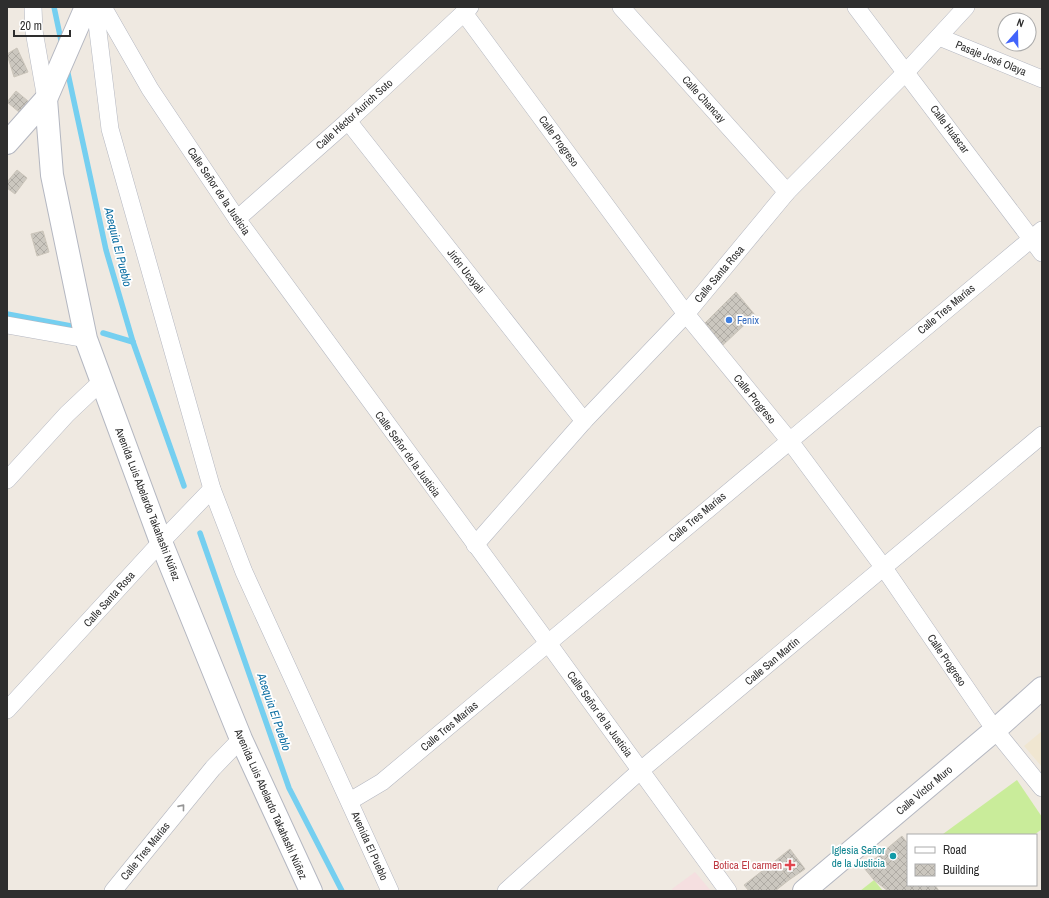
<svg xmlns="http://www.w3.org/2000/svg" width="1049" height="898" font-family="'Archivo Narrow',sans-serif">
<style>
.education{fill:#f0e6d1}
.medical{fill:#f5dfe0}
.pitch{fill:#c9ec9a}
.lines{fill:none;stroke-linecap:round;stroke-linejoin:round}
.stream{stroke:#75cff0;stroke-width:5.5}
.building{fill:url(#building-cross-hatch);stroke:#cbc5ba}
.street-casing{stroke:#b4b7c1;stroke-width:18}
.secondary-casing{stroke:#b4b7c1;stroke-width:24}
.street{stroke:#fff;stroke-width:17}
.secondary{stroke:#fff;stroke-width:22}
.oneway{stroke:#969696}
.shop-dot{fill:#3f7fe0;stroke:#fff;stroke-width:1.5}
.culture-dot{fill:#0f9aa8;stroke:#fff;stroke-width:1.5}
.health-dot{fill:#e0444e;stroke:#fff;stroke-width:1.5}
.labels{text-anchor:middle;stroke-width:3.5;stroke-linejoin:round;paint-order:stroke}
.street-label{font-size:11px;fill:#2e2e2e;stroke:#fff}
.shop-label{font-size:11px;fill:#366cbe;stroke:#fff;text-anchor:start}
.culture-label{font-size:11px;fill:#0d838f;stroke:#fff;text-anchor:end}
.health-label{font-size:11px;fill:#be3a42;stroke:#fff;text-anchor:end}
.water-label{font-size:12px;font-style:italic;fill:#0d6fa3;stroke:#fff}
</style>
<defs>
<pattern id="building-cross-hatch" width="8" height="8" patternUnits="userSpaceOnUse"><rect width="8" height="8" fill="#cbc7bf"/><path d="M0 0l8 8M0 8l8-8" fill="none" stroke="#afaba4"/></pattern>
</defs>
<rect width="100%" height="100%" fill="#efe9e1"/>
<polygon class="education" points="1042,731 1042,767 1024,746"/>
<polygon class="medical" points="695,872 711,891 673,891 672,889"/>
<g class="pitch">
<polygon points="1017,780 1042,817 1042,829 1034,835 944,835 943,834"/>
<polygon points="874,880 883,891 860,891"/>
</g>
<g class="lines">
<g class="stream">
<polyline points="54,7 62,45"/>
<polyline points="67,69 106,250 133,342 184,486"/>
<polyline points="7,314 71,326"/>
<polyline points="103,333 133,342"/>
<polyline points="200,533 289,788 342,891"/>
</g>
</g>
<g class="building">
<polygon points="17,48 28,72 14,77 7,54"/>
<polygon points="16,91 28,101 19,112 7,102"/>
<polygon points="17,170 27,178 15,194 7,188 7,182"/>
<polygon points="43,231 49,252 37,256 31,234"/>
<polygon points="736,292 755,315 723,345 703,325"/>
<polygon points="902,836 908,844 908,885 935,885 939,891 888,891 874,880 864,868"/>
<polygon points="790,849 805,869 789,880 775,861"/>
<polygon points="775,861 789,880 775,891 749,891 744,885"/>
</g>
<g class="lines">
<defs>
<g id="street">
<polyline points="33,7 34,31 46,99"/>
<polyline points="95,7 110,129 212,489 244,572 390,891"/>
<polyline points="103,7 150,89 237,219 548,643 728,891"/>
<polyline points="621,7 787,192"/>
<polyline points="856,7 1042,253"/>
<polyline points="464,13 686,314 789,440 884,568 995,730 1042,788"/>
<polyline points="939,37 1042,79"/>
<polyline points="348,121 584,421"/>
<polyline points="237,219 348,121 470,7"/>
<polyline points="7,325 86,339"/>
<polyline points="7,480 67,414 102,381"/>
<polyline points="475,545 584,421 686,314 787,192 907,71 966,7"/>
<polyline points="7,710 161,542 212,489"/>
<polyline points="350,801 382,782 1042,230"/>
<polyline points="113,891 213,768 241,739"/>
<polyline points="506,891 641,770 1042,435"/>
</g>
<g id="secondary">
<polyline points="46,99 52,175 86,339 161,542 241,739 311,891"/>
<polyline points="7,143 46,99 86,7"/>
<polyline points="804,891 995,730 1042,688"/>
</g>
</defs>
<use href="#street" class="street-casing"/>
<use href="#secondary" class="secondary-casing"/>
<use href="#street" class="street"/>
<use href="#secondary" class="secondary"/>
</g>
<defs><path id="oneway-chevron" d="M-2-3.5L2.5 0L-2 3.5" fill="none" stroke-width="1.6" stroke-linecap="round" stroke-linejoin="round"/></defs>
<use class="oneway" href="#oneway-chevron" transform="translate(182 807) rotate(-51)"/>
<circle class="shop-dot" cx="729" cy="320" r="4"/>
<circle class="culture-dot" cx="893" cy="856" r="4"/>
<path class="health-dot" d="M788 859h4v4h4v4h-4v4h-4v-4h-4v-4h4z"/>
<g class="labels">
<g class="street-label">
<text transform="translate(991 58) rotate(22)" y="4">Pasaje José Olaya</text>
<text transform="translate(704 99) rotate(48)" y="4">Calle Chancay</text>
<text transform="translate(354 114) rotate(-42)" y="4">Calle Héctor Aurich Soto</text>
<text transform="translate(950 129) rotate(53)" y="4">Calle Huáscar</text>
<text transform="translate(559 141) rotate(54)" y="4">Calle Progreso</text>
<text transform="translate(219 191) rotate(56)" y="4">Calle Señor de la Justicia</text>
<text transform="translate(466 271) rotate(52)" y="4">Jirón Ucayali</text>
<text transform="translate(719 274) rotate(-50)" y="4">Calle Santa Rosa</text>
<text transform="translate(946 309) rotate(-40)" y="4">Calle Tres Marías</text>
<text transform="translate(755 399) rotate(51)" y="4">Calle Progreso</text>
<text transform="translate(408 454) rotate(54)" y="4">Calle Señor de la Justicia</text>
<text transform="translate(148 504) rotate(69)" y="4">Avenida Luis Abelardo Takahashi Núñez</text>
<text transform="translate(697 517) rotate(-40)" y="4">Calle Tres Marías</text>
<text transform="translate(109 599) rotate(-48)" y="4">Calle Santa Rosa</text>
<text transform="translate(947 660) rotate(56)" y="4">Calle Progreso</text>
<text transform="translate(772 661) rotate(-40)" y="4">Calle San Martín</text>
<text transform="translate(600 714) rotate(54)" y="4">Calle Señor de la Justicia</text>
<text transform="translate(449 726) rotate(-40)" y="4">Calle Tres Marías</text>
<text transform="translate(924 790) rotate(-40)" y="4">Calle Víctor Muro</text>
<text transform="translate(271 804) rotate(66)" y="4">Avenida Luis Abelardo Takahashi Núñez</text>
<text transform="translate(370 846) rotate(66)" y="4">Avenida El Pueblo</text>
<text transform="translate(145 851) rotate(-51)" y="4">Calle Tres Marías</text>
</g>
<g class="shop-label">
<text x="737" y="324">Fenix</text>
</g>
<g class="culture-label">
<text x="885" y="854">Iglesia Señor<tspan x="885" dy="13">de la Justicia</tspan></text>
</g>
<g class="health-label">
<text x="782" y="869">Botica El carmen</text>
</g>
<g class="water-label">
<text transform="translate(118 247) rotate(76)" y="4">Acequia El Pueblo</text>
<text transform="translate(274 712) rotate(71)" y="4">Acequia El Pueblo</text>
</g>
</g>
<rect width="1049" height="898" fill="none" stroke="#2e2e2e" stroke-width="16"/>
<rect x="907" y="834" width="130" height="52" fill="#ffffff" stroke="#ababab"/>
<rect x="915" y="847" width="20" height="6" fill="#ffffff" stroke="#ababab"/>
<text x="943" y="854" font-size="12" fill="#2e2e2e">Road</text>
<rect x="915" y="864" width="20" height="12" fill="url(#building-cross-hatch)" stroke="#ababab"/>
<text x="943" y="874" font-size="12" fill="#2e2e2e">Building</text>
<g transform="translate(1017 32) rotate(20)"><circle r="19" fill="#ffffff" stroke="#ababab"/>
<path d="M0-3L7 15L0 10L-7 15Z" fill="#4264fb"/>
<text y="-6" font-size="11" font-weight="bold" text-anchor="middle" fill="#2e2e2e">N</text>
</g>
<path d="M14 30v6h56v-6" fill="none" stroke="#2e2e2e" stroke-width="2"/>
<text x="20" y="30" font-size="12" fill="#2e2e2e" stroke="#ffffff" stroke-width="3" paint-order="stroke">20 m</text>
</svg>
